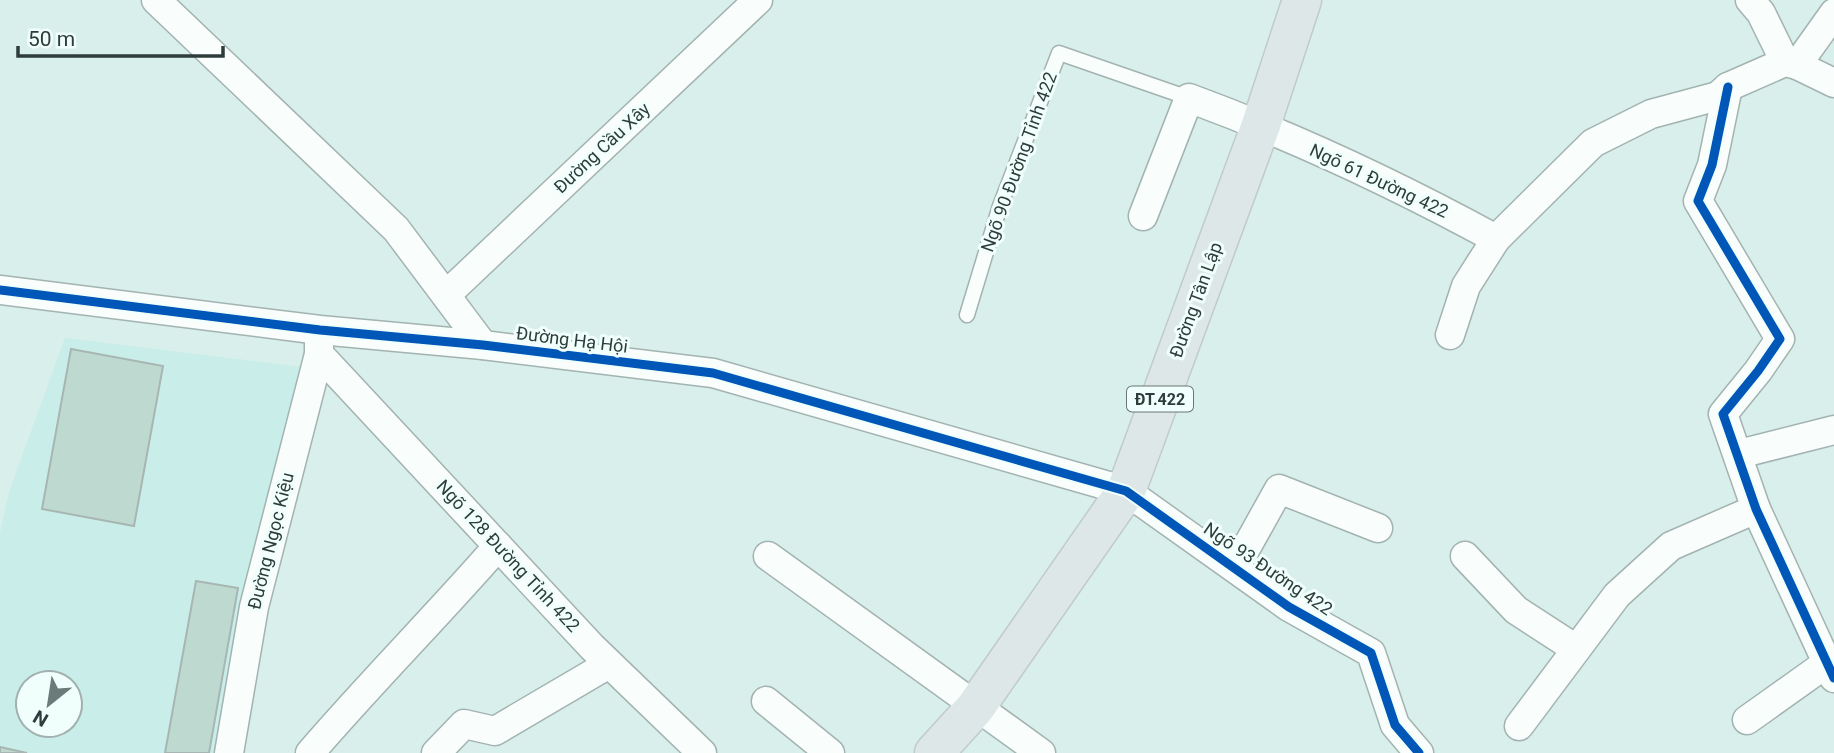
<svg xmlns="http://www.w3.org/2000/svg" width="1834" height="753" font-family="Roboto,sans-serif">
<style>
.built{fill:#c9ede8;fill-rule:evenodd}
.building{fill:#bedad0;stroke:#a7b6b2;stroke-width:2}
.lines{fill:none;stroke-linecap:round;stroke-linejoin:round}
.lane-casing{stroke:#a2b3b0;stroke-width:17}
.street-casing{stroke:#a2b3b0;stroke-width:31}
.primary-casing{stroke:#c0cbc9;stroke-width:41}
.lane{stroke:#f9fdfc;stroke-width:14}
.street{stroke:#f9fdfc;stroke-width:28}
.primary{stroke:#dde7e8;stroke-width:38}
.cycleway-casing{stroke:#f0fffc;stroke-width:13}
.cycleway{stroke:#0057b8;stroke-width:9}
.labels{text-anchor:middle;stroke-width:6;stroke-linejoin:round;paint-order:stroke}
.shield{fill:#f0fffc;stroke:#687775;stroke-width:2}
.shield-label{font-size:16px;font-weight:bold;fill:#2e3d3b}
.street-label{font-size:18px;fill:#2e3d3b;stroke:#f0fffc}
</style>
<rect width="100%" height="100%" fill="#d9efeb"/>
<path class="built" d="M65 338 303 367 216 753H0V533L9 492ZM28 683H70V725H28Z"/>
<g class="building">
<polygon points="71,349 163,366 134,526 42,509"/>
<polygon points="196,581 238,588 209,753 165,753"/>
<polygon points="0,747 27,753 0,753"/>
</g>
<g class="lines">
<defs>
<polyline id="lane" points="967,315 1000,206 1059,53 1189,98"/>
<g id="street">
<polyline points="156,0 396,229 483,345"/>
<polyline points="1750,0 1761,13 1785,62"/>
<polyline points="1797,65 1834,83"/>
<polyline points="1728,87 1712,165 1698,201 1780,339 1758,371 1723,414 1756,509 1834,678"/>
<path d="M1143 216 1189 98C1295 137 1397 185 1496 239"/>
<polyline points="0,290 320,330 483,345 713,373 1126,491 1289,607 1371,653 1395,725 1419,753"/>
<polyline points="446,295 758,0"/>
<polyline points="1450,335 1466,286 1496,239 1593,143 1651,114 1718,96 1728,87 1785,62 1797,65 1834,13"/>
<polyline points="319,354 592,647 702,753"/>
<polyline points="1739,454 1834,430"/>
<polyline points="768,556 1041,753"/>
<polyline points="1465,556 1516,610 1576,649"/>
<polyline points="1235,568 1279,489 1378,528"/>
<polyline points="766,701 830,753"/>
<polyline points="1747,720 1827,663"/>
<polyline points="1519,726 1617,595 1671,546 1756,509"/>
<polyline points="229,753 254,607 319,354 319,340"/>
<path d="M310 753C371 682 437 616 498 546"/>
<polyline points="436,753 464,724 495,731 609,664"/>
</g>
<polyline id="primary" points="934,753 975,708 1126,491 1261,125 1302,0"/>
</defs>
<use href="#lane" class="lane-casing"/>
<use href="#street" class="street-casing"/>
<use href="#primary" class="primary-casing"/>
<use href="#lane" class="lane"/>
<use href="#street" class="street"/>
<use href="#primary" class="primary"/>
<defs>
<g id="cycleway">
<polyline points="1728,87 1712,165 1698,201 1780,339 1758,371 1723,414 1756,509 1834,678"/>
<polyline points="0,290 320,330 483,345 713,373 1126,491 1289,607 1371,653 1395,725 1419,753"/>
</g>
</defs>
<use href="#cycleway" class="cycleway-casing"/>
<use href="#cycleway" class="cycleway"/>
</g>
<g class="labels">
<rect class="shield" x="1127" y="386.5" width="66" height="25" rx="5"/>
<g class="shield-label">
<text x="1160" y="405">ĐT.422</text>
</g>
<g class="street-label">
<text transform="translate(602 148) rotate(-43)" y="6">Đường Cầu Xây</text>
<text transform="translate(1019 162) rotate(-70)" y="6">Ngõ 90 Đường Tỉnh 422</text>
<text transform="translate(1379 181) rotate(25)" y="6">Ngõ 61 Đường 422</text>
<text transform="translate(1196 300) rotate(-70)" y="6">Đường Tân Lập</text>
<text transform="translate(572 340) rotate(7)" y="6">Đường Hạ Hội</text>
<text transform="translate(271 541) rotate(-76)" y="6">Đường Ngọc Kiệu</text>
<text transform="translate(508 556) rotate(47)" y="6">Ngõ 128 Đường Tỉnh 422</text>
<text transform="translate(1268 569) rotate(34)" y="6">Ngõ 93 Đường 422</text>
</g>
</g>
<g transform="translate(49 704) rotate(210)"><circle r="33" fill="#f0fffc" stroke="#a2b1af" stroke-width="2"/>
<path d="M0-5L12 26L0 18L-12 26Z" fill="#6a7b79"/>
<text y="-10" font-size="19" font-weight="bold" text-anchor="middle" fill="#2e3d3b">N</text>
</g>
<path d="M18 46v10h205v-10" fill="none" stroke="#2e3d3b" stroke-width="3.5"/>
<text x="28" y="46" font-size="21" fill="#2e3d3b" stroke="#f0fffc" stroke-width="5" paint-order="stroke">50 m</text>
</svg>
